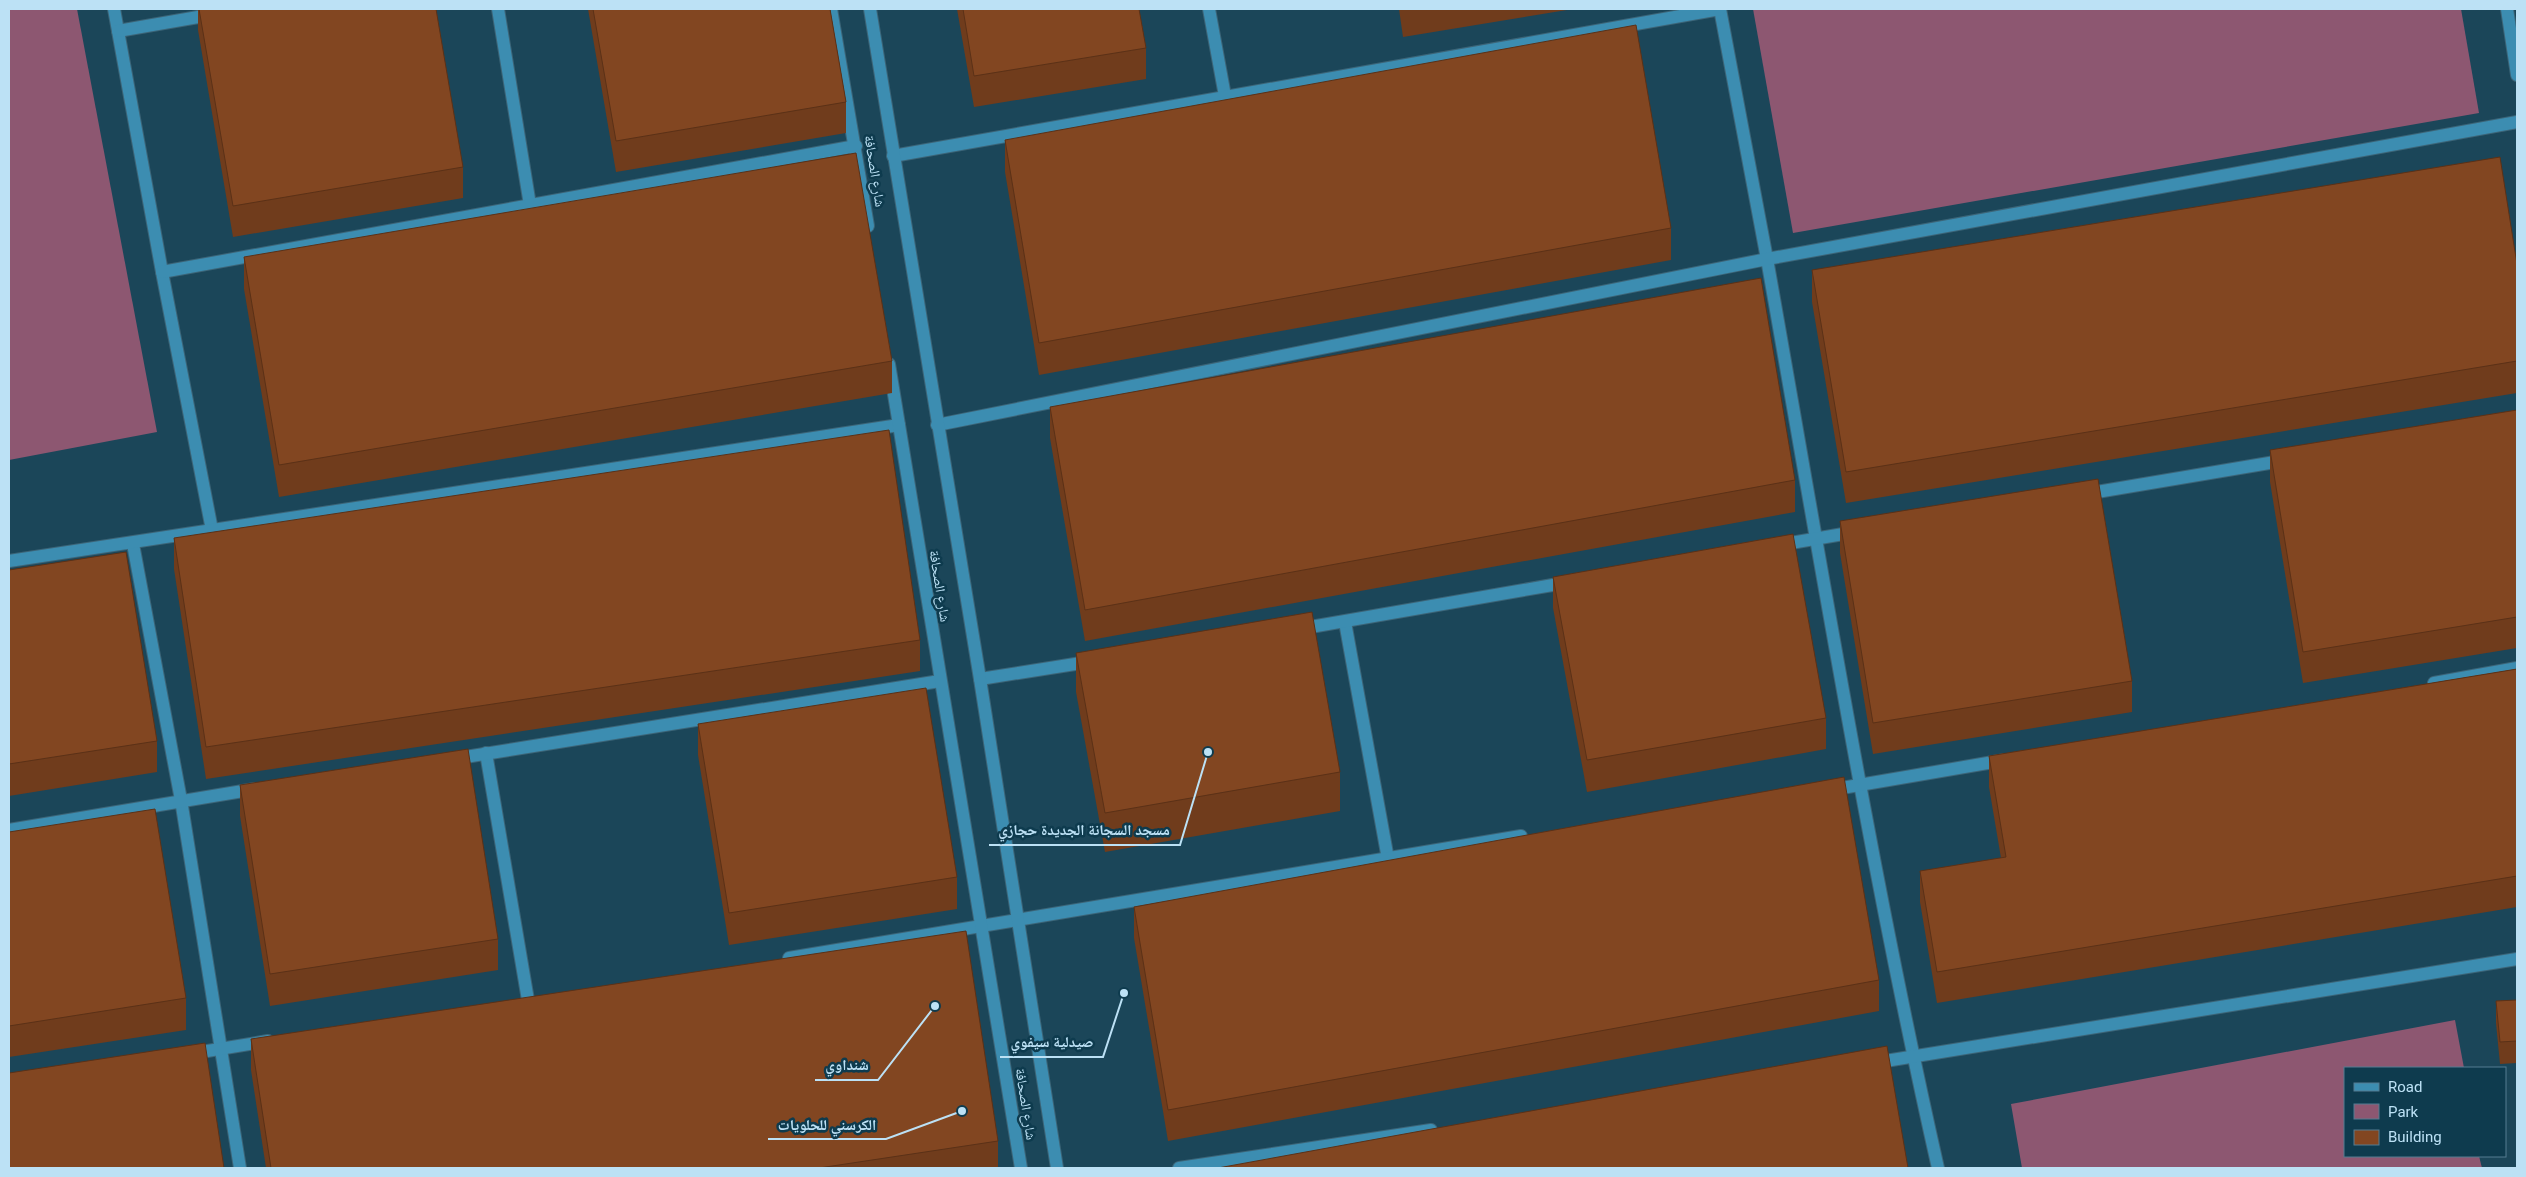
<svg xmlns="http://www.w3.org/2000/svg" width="2526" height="1177" font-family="Roboto,'Noto Naskh Arabic',sans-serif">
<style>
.green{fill:#8d5771}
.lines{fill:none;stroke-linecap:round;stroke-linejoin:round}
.minor-casing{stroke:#3c6578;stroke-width:14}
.tertiary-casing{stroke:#3c6578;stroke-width:14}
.secondary-casing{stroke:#3c6578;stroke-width:14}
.minor{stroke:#3c8db1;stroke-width:12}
.tertiary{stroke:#3c8db1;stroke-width:12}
.secondary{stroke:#3c8db1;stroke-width:12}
.wall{fill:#703c1c}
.building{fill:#824621;stroke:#5b3117}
.labels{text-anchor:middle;stroke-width:5;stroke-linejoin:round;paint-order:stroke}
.street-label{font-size:14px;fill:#bce1f5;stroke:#0e3b4e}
.leader{fill:none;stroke:#bce1f5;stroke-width:2}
.callout-dot{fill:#bce1f5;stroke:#0e3b4e;stroke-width:2}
.callout-label{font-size:15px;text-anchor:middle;font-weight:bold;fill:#bce1f5;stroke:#0e3b4e;stroke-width:5;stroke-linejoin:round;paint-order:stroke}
</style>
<rect width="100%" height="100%" fill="#1b4659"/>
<g class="green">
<polygon points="9,9 77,9 157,432 9,460"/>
<polygon points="1753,9 2461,9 2479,113 1793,233"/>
<polygon points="2455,1020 2464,1068 2345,1068 2345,1156 2479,1156 2482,1168 2022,1168 2011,1104"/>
</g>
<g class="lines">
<defs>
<g id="minor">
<polyline points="114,9 162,272 212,530"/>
<polyline points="498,9 530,205"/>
<polyline points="1209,9 1225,96"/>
<path d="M1720 9C1735 92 1752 176 1767 259 1821 563 1870 867 1938 1168"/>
<polyline points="118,31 244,9"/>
<polyline points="893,156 1720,9"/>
<polyline points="162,272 856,146"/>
<polyline points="937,425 1767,259 2517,122"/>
<polyline points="2085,494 2287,460"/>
<polyline points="133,544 181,800 240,1168"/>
<polyline points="1779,545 1855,532"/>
<polyline points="9,561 899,425"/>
<polyline points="1345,622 1388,859"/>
<polyline points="1299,629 1570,582"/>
<polyline points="980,679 1094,661"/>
<polyline points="2434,683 2517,668"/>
<polyline points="486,753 528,1000"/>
<polyline points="453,759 940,681"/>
<polyline points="1830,790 2005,760"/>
<polyline points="9,830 255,789"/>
<polyline points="789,958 1521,836"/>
<polyline points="189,1054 268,1041"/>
<polyline points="1873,1063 2517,959"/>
<polyline points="1179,1168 1431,1130"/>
</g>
<polyline id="tertiary" points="2507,9 2517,75"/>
<g id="secondary">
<polyline points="831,9 868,226"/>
<polyline points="870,9 980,679 1057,1168"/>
<polyline points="889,364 1021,1168"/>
</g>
</defs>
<use href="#minor" class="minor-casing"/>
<use href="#tertiary" class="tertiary-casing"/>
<use href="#secondary" class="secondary-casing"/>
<use href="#minor" class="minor"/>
<use href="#tertiary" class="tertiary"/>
<use href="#secondary" class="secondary"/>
</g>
<g class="wall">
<polygon points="198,9 199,9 463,167 463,198 233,237 198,30"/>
<polygon points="588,9 830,9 846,102 846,133 616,172"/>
<polygon points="957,9 1139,9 1146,48 1146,79 974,107"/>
<polygon points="1399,9 1573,9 1403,37"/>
<polygon points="1005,140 1671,228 1671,260 1039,375 1005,172"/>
<polygon points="244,257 892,361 892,393 279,497 244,289"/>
<polygon points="2517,264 2517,393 1846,503 1812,302 1812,270"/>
<polygon points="1050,407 1795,480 1795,512 1085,641 1050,438"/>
<polygon points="2517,410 2517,648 2303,683 2270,482 2270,450"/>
<polygon points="1840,521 2132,681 2132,712 1873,754 1840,553"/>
<polygon points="174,538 920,640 920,671 206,779 174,569"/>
<polygon points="9,570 157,741 157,772 9,796"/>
<polygon points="1553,577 1826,718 1826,749 1587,792 1553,608"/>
<polygon points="1076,653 1340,772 1340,811 1105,852 1076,692"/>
<polygon points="2517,669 2517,907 1937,1003 1920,902 1920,871 2001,858 1989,787 1989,756"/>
<polygon points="698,724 957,877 957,909 729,945 698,755"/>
<polygon points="240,785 498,939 498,970 270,1006 240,816"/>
<polygon points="9,832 186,998 186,1030 9,1057"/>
<polygon points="1134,907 1879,980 1879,1011 1168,1141 1134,938"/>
<polygon points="2517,1000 2517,1063 2500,1064 2496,1023 2496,1001"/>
<polygon points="251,1039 998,1141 998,1168 266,1168 251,1070"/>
</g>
<g class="building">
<polygon points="199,9 436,9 463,167 233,206"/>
<polygon points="593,9 830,9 846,102 616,141"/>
<polygon points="963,9 1139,9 1146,48 974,76"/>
<polygon points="1636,25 1671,228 1039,343 1005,140"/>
<polygon points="856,153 892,361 279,465 244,257"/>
<polygon points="2500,157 2517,264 2517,361 1846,472 1812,270"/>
<polygon points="1761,278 1795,480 1085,610 1050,407"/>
<polygon points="2517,410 2517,617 2303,652 2270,450"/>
<polygon points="889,430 920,640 206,747 174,538"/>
<polygon points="2098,479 2132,681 1873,723 1840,521"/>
<polygon points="1793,534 1826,718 1587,760 1553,577"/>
<polygon points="126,552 157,741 9,764 9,570"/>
<polygon points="1312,612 1340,772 1105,813 1076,653"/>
<polygon points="2517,669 2517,876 1937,972 1920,871 2006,857 1989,756"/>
<polygon points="926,688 957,877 729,913 698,724"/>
<polygon points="468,749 498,939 270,974 240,785"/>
<polygon points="1844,777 1879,980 1168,1110 1134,907"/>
<polygon points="155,809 186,998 9,1026 9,832"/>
<polygon points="966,931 998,1141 819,1168 271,1168 251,1039"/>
<polygon points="2517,1000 2517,1041 2500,1042 2496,1001"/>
<polygon points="205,1043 224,1168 9,1168 9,1073"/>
<polygon points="1887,1046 1908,1168 1218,1168"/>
</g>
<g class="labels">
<g class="street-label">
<text transform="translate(875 171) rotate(81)" y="5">شارع الصحافة</text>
<text transform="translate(940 586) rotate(81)" y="5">شارع الصحافة</text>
<text transform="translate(1026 1104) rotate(81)" y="5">شارع الصحافة</text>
</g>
</g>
<path class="leader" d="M1208 752L1180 845H989M1124 993L1103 1057H1000M935 1006L878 1080H815M962 1111L886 1139H768"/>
<g class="callout-dot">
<circle cx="1208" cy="752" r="5"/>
<circle cx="1124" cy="993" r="5"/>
<circle cx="935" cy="1006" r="5"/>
<circle cx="962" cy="1111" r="5"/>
</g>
<g class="callout-label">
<text x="1084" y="835">مسجد السجانة الجديدة حجازي</text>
<text x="1052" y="1047">صيدلية سيفوي</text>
<text x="847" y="1070">شنداوي</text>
<text x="827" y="1130">الكرسني للحلويات</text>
</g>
<rect width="2526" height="1177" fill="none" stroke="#bce1f5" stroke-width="20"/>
<rect x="2344" y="1067" width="162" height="90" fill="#0e3b4e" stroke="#547d91"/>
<rect x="2354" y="1083" width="25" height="8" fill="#3c8db1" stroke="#547d91"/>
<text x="2388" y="1092" font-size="15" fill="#bce1f5">Road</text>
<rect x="2354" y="1104" width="25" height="15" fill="#8d5771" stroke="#547d91"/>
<text x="2388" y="1117" font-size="15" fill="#bce1f5">Park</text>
<rect x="2354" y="1130" width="25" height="15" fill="#824621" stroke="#547d91"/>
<text x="2388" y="1142" font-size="15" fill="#bce1f5">Building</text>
</svg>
